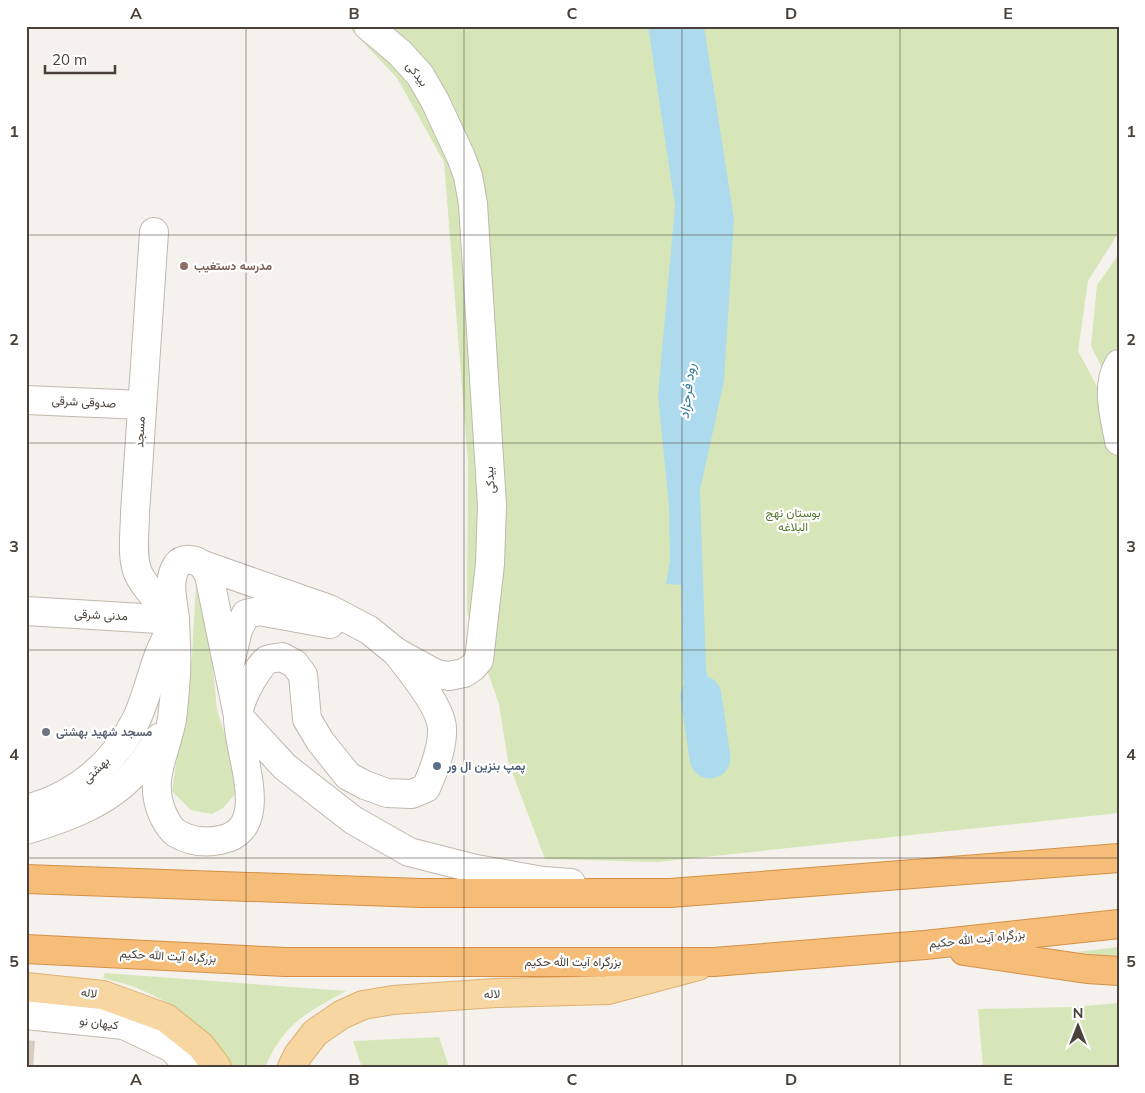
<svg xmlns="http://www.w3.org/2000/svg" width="1145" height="1093" font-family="Mulish,Vazirmatn,sans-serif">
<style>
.green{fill:#d6e6b8}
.water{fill:#addaed}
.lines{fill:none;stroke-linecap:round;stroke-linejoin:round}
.river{stroke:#addaed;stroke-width:41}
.building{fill:#d6ccc2}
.minor-casing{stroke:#c0b8af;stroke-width:30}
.major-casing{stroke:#ddb172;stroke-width:30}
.highway-casing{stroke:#d59046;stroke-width:30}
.minor{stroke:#fff;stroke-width:28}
.major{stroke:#f8d6a2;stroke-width:28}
.highway{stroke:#f5bd77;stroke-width:28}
.grid{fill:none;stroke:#49413a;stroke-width:1;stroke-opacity:0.55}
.education-dot{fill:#8d6e63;stroke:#fff;stroke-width:2}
.worship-dot{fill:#6b7280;stroke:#fff;stroke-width:2}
.service-dot{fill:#5c6f8a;stroke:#fff;stroke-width:2}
.labels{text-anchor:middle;stroke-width:4.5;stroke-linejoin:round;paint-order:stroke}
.street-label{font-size:12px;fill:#49413a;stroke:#fff}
.education-label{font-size:12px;font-weight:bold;fill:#785e54;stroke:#fff;text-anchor:start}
.park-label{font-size:12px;fill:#53782f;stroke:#fff}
.worship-label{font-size:12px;font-weight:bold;fill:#5b616d;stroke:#fff;text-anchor:start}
.service-label{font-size:12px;font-weight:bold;fill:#4e5e75;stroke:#fff;text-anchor:start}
.water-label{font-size:14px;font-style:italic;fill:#327998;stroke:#fff}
.neatline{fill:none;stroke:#49413a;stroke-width:2}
.grid-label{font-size:16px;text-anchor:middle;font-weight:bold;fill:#49413a}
</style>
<rect width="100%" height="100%" fill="#f5f1ec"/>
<g class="green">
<polygon points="348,26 1119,26 1119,232 1088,281 1078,351 1119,427 1119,813 657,862 545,859 508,761 499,704 467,613 468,462 444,162 397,78"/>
<polygon points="1119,254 1119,401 1091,346 1097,285"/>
<polygon points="197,569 205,584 217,710 241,787 223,808 212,814 191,810 172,791 192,655"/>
<polygon points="1119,947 1119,959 1076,952"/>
<path d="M105 973 346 991C304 1014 285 1023 265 1067H232C211 1028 173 1002 132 986 123 983 112 981 103 978Z"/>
<polygon points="1119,1003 1119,1067 983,1067 978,1009 1071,1007"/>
<polygon points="439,1037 449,1067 362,1067 353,1041"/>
</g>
<polygon class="water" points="648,26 704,26 734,219 724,381 700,490 706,669 721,749 692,756 683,676 681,585 666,584 670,561 669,506 658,395 675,206"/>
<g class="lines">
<polyline class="river" points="701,696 710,758"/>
</g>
<polygon class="building" points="26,1040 35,1041 33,1067 26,1067"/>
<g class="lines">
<defs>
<g id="minor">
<path d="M154 232 135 513C135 531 131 556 138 573 146 590 163 605 175 620"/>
<path d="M1119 364C1105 386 1115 417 1119 441"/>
<polyline points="26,400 142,405"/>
<polyline points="203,565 329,609 369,630 396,652 436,674 449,676 464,673 473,667 479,660 490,564 492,505 473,204 468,176 461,157 435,101 420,75 400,53 368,26"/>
<polyline points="26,611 175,620"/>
<path d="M396 652C409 668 441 707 442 728 443 748 434 770 426 788L412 794 387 793 365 785 348 776 320 741 307 719 303 675 295 664 282 657C278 658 271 658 267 660 261 664 255 675 251 681 245 692 239 704 238 716 237 752 275 830 220 840 205 843 189 841 176 833 170 829 166 821 163 815 147 779 166 754 172 719 174 704 175 689 176 674 177 656 176 639 175 621 174 603 166 582 177 565 183 557 197 559 203 566 206 568 207 573 209 575L238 716 285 767 353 820 409 852 476 869 543 881 571 883"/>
<polyline points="230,663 238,630 246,614 259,611 330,624"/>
<path d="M26 809C75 797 115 763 137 718 146 698 151 677 158 657 162 646 168 636 172 625"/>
<path d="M26 830C66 818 109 803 137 770 145 760 152 749 159 738"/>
<polyline points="26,1015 124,1025 172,1048 190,1067"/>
</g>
<g id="major">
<polyline points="26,987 103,995 166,1018 201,1046 217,1067"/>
<polyline points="292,1067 298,1055 315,1033 341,1015 363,1005 393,1000 496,993 608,990 698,966"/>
</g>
<g id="highway">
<polyline points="26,879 421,893 670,893 1119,858"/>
<polyline points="26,949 285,962 714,962 925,945 1119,924"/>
<polyline points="964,951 1087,969 1119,971"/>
</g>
</defs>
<use href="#minor" class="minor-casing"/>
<use href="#major" class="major-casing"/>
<use href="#highway" class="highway-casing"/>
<use href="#minor" class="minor"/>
<use href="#major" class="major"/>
<use href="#highway" class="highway"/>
</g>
<path class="grid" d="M246 26V1067M464 26V1067M682 26V1067M900 26V1067M26 235H1119M26 443H1119M26 650H1119M26 858H1119"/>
<circle class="education-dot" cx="184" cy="266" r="5"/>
<circle class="worship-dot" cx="46" cy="732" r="5"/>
<circle class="service-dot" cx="437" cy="766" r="5"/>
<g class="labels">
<g class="street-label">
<text transform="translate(417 74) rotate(53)" y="4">بیدکی</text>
<text transform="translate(84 402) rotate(3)" y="4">صدوقی شرقی</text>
<text transform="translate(140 432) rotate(-87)" y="4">مسجد</text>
<text transform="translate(490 480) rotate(-94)" y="4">بیدکی</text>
<text transform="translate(101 615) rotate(3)" y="4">مدنی شرقی</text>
<text transform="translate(96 770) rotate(-44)" y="4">بهشتی</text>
<text transform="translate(977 939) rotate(-6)" y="4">بزرگراه آیت الله حکیم</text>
<text transform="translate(168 956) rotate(3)" y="4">بزرگراه آیت الله حکیم</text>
<text x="573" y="966">بزرگراه آیت الله حکیم</text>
<text transform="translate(89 993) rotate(6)" y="4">لاله</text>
<text transform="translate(492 994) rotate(-3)" y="4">لاله</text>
<text transform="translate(99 1023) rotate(7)" y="4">کیهان نو</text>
</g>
<g class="education-label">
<text x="194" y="270">مدرسه دستغیب</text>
</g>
<g class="park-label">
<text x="793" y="517">بوستان نهج<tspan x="793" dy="14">البلاغه</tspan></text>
</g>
<g class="worship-label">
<text x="56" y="736">مسجد شهید بهشتی</text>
</g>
<g class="service-label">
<text x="447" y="770">پمپ بنزین ال ور</text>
</g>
<g class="water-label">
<text transform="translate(687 391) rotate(-83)" y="5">رود فرحزاد</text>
</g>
</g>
<rect width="1145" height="1093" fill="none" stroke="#ffffff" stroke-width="55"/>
<g transform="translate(1078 1026)" stroke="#ffffff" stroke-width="4" paint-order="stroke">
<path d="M0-4L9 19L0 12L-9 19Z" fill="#49413a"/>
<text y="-8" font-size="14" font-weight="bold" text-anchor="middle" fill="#49413a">N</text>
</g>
<path d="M45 65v8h70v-8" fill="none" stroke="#49413a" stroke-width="2.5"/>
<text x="52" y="65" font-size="15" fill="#49413a" stroke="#ffffff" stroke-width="4" paint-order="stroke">20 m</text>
<rect x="28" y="28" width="1090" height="1038" class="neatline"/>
<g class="grid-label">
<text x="136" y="19">A</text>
<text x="354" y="19">B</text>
<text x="572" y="19">C</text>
<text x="791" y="19">D</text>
<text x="1008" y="19">E</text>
<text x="14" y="137">1</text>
<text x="1131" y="137">1</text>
<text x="14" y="345">2</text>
<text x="1131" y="345">2</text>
<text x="14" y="552">3</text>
<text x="1131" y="552">3</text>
<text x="14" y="760">4</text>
<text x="1131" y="760">4</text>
<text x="14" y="967">5</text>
<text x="1131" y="967">5</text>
<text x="136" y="1085">A</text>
<text x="354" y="1085">B</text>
<text x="572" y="1085">C</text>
<text x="791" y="1085">D</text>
<text x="1008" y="1085">E</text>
</g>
</svg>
